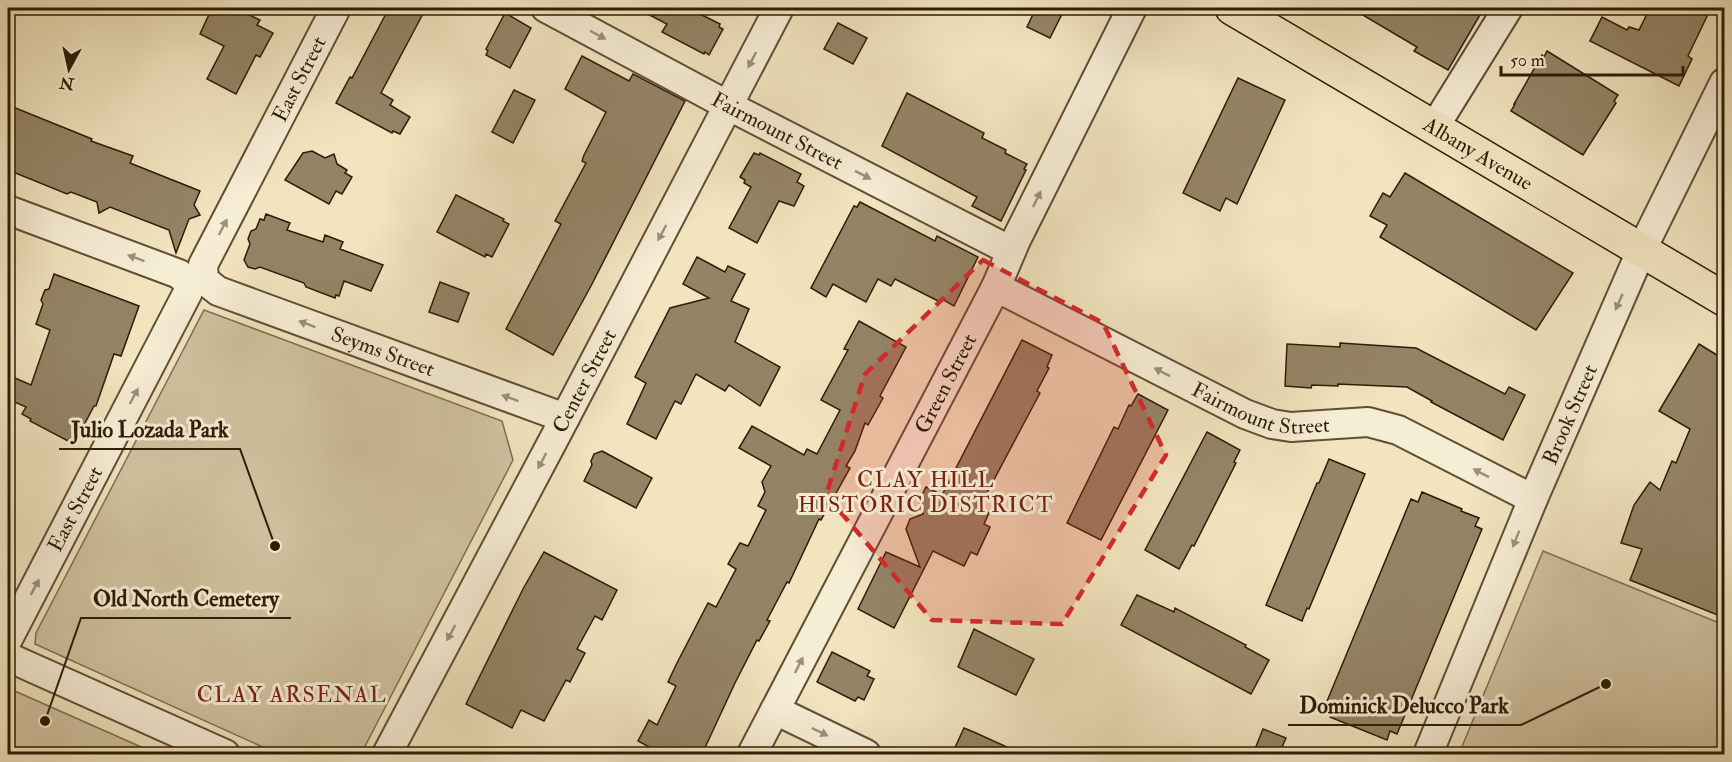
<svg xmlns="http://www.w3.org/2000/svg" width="1732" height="762" font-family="'IM FELL Double Pica',serif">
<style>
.green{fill:#d0c2a0;stroke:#806f53;stroke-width:1.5}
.building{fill:#948466;stroke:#2f1c06;stroke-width:1.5}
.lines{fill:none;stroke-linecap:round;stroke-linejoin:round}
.minor-casing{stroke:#604e34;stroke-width:32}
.trunk-casing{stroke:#2f1c06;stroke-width:36}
.minor{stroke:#f6edd5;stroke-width:28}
.trunk{stroke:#f1e4bf;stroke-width:33}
.oneway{fill:#9c8f78}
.marked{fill:#d62828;fill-opacity:0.2;stroke:#d62828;stroke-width:4.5;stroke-dasharray:12 8;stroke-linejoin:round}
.labels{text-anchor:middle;stroke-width:6;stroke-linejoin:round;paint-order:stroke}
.street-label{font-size:21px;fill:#2f1c06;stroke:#f6edd5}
.neighbourhood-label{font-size:22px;letter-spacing:1.5px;fill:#7a1f14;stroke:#f6edd5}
.leader{fill:none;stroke:#2f1c06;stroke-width:2}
.callout-dot{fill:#2f1c06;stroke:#f6edd5;stroke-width:2}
.callout-label{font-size:22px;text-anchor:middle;font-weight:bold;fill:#2f1c06;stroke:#f6edd5;stroke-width:6;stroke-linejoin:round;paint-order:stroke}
</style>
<rect width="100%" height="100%" fill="#f1e4bf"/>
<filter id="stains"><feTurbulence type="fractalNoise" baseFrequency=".00333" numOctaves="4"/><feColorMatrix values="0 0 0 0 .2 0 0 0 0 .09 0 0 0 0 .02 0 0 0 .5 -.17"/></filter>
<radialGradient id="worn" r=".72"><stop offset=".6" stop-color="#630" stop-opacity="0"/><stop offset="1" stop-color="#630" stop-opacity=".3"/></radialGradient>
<g class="green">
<polygon points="204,310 502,421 513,460 361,754 278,754 35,644 36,633"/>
<polygon points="1543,551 1724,625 1724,744 1720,754 1459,754"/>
<polygon points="8,688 157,754 8,754"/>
</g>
<g class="building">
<polygon points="212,8 235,8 260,20 257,25 273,33 260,57 256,55 236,94 207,79 224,46 200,34"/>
<polygon points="389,8 426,8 381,93 393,100 390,105 410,117 400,134 393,131 392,133 336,103 350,77 352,78"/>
<polygon points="636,8 688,8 720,24 719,27 723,29 709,55 705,52 704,54 662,32 667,24"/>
<polygon points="1036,8 1065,8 1050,38 1027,27"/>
<polygon points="1351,8 1484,8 1448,70 1414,51 1417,47"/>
<polygon points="1650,8 1711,8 1688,56 1692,59 1679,86 1590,41 1602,17 1627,30 1629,27 1639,30"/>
<polygon points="505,13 531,28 510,68 486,55 488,51 486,49"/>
<polygon points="838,23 867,38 853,64 824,49"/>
<polygon points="1547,51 1618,95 1614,101 1616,103 1583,155 1511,111 1515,104 1514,104 1542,55 1544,57"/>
<polygon points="582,56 629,81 633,74 685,101 591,286 553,355 506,329 561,224 555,221 586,163 582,161 584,155 606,112 565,89"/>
<polygon points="1238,78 1285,100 1237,204 1226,198 1220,211 1183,193"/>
<polygon points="514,90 535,100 513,143 492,132"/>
<polygon points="907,93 984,133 982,138 1006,150 1005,153 1027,164 1024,169 1026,170 1001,221 972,206 977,197 882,146"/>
<polygon points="8,105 92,139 91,141 133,156 130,163 200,191 194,205 200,215 189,219 176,253 169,230 110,207 99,213 97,202 71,192 67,194 8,170"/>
<polygon points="312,151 325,158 334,154 337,164 347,170 345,173 352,177 342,194 336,191 329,204 285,180 303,153"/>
<polygon points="754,153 759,155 760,153 801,174 797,182 804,186 794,206 779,201 757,243 729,228 751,187 744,183 745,180 740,177"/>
<polygon points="1405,173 1573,273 1536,330 1380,237 1387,225 1370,216 1383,193 1390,197"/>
<polygon points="456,195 504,219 503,221 509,224 492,257 486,254 485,257 437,232"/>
<polygon points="860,202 935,241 937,236 978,257 954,306 942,299 940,302 895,279 891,286 878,279 866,302 833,284 826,297 811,288 854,206 857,207"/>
<polygon points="266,214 290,223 287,230 323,242 325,235 343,242 340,249 383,265 371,291 344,281 339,296 336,295 335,298 306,287 304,283 260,267 255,269 248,267 244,260 250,244 248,239 251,231 256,229 260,219 264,220"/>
<polygon points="697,257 725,272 728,266 745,274 731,301 749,309 735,342 780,367 760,406 729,385 725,391 696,374 681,404 675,401 656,439 627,424 646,383 635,377 670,308 709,298 683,284"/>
<polygon points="54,274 139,306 121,356 114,354 96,406 94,406 75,442 69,439 68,441 30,421 31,419 22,414 26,407 8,399 8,375 31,385 50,330 36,324 43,304 41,300 45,290 49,289"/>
<polygon points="440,282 469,293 458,322 429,312"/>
<polygon points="859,321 906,347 880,396 883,398 868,425 865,423 855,451 846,466 850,468 821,520 819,519 789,583 787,582 767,620 770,621 759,641 757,640 735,683 702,754 662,754 638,741 649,720 657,725 676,686 668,682 677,663 708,603 716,607 736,569 728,564 740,543 748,546 766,510 758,506 765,492 762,482 771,466 739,448 752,426 804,455 807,449 817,454 840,410 821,400 848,350 844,349"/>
<polygon points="1022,340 1052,355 1047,367 1049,368 1037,391 1040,393 979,508 989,513 984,524 990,527 977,555 971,552 964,566 933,551 894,628 858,609 886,552 920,567 906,529 910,519 923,514 919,501 926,487 942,495"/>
<polygon points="1340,343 1416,348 1505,394 1509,387 1525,395 1503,440 1431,402 1432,401 1407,387 1338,384 1338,386 1312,385 1311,388 1285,386 1287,344 1340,347"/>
<polygon points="1699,344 1725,360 1725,618 1630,580 1642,549 1621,543 1634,505 1650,482 1660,490 1672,461 1676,463 1690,429 1659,411"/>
<polygon points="1138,394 1168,410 1101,540 1067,523 1114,427 1118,429 1129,405 1131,406"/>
<polygon points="1207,432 1240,450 1234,462 1236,463 1194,546 1192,545 1179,569 1145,550"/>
<polygon points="602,451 652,478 636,508 584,481 592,465 591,461 594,454"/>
<polygon points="1329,459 1365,474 1309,609 1307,608 1302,621 1266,605 1317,483 1319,483"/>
<polygon points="1422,492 1462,509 1461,511 1479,518 1475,526 1482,529 1397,734 1390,731 1387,740 1330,717 1333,709 1325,706 1411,499 1418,502"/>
<polygon points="544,552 617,590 602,620 595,616 577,649 585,653 570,682 566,680 544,721 521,710 512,728 466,704 523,589"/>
<polygon points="1137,595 1174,612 1175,608 1246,645 1245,647 1269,660 1251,694 1121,625"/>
<polygon points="974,629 1034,659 1016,695 958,667"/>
<polygon points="832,652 870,671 867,676 874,679 864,700 858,697 855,701 817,682"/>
<polygon points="964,728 976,733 1022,754 952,754"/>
<polygon points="1263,729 1286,738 1279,754 1253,754"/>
</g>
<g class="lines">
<defs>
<g id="minor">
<path id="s1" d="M336 8 203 265 204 280 218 291 565 418"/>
<path id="s2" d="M546 8 729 106 1011 251"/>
<polyline points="1435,126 1508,8"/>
<polyline points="8,210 179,274 188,282 188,292 8,639"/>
<path id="s3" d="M996 287 1245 414 1272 424 1291 427 1368 422 1398 430 1533 499"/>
<polyline points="8,657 225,754"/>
<polyline points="775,710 866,754"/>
<path id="s4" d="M387 754 555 437 779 8"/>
<path id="s5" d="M752 754 996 287 1016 240 1132 8"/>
<path id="s6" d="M1428 754 1533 499 1642 249 1724 83"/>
</g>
<g id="trunk">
<path id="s7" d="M1232 8 1724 299"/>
</g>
</defs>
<use href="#minor" class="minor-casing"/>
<use href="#trunk" class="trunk-casing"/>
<use href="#minor" class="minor"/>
<use href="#trunk" class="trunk"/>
</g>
<defs><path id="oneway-solid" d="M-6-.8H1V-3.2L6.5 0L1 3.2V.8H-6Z" transform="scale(1.5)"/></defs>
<g class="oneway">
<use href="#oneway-solid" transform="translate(598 35) rotate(28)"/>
<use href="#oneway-solid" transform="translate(752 60) rotate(117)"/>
<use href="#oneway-solid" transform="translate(863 175) rotate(27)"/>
<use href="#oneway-solid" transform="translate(1037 199) rotate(-64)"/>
<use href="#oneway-solid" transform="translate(223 227) rotate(-63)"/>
<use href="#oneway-solid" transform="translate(662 233) rotate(118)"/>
<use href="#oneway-solid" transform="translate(136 258) rotate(-160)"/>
<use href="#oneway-solid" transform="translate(1619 302) rotate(114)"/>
<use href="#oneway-solid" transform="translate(307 324) rotate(-160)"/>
<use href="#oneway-solid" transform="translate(1162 372) rotate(-153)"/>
<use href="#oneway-solid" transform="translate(134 396) rotate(-62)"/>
<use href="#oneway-solid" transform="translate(510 398) rotate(-160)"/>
<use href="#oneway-solid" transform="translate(542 461) rotate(118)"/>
<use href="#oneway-solid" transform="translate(1481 473) rotate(-153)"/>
<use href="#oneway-solid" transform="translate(1516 539) rotate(112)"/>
<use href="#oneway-solid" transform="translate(35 587) rotate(-62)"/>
<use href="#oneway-solid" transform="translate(451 633) rotate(118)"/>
<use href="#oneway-solid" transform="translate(799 665) rotate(-63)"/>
<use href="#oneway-solid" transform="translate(820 732) rotate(26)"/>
</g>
<path class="marked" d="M983 260 1103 323 1166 455 1062 624 932 620 826 495 865 374Z"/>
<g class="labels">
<g class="street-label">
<text transform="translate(299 79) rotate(-63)" y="7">East Street</text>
<text dy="7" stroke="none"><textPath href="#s2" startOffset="262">Fairmount Street</textPath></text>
<text dy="7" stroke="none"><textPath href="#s7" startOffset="286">Albany Avenue</textPath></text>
<text dy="7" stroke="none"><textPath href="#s1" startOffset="498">Seyms Street</textPath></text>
<text dy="7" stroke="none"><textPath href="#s4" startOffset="422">Center Street</textPath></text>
<text dy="7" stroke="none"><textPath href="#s5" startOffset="418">Green Street</textPath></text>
<text dy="7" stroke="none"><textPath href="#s3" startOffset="294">Fairmount Street</textPath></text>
<text dy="7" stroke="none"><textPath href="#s6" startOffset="368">Brook Street</textPath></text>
<text transform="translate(75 509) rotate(-62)" y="7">East Street</text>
</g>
<g class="neighbourhood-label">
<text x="926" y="487">CLAY HILL<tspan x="926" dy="25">HISTORIC DISTRICT</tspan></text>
<text x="292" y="702">CLAY ARSENAL</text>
</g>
</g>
<path class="leader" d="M275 546L240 449H59M45 721L81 618H291M1606 684L1521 725H1288"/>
<g class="callout-dot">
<circle cx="275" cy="546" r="6"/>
<circle cx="45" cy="721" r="6"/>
<circle cx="1606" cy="684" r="6"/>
</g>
<g class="callout-label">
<text x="150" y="437">Julio Lozada Park</text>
<text x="186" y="606">Old North Cemetery</text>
<text x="1404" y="713">Dominick Delucco Park</text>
</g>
<rect width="1732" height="762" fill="none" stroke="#f1e4bf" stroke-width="30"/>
<rect x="9" y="9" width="1714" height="744" fill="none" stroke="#2f1c06" stroke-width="3"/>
<rect x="15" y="15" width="1702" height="732" fill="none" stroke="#2f1c06" stroke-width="1.5"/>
<g transform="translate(69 69) rotate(188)" stroke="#f6edd5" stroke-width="4.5" paint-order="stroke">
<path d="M0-4.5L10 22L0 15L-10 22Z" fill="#2f1c06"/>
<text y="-9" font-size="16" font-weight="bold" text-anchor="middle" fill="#2f1c06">N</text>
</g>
<path d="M1501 66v9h182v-9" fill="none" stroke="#2f1c06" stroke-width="3"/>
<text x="1510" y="66" font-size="18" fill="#2f1c06" stroke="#f6edd5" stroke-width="4.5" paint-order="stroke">50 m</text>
<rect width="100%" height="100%" filter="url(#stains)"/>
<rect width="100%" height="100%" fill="url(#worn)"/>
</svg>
